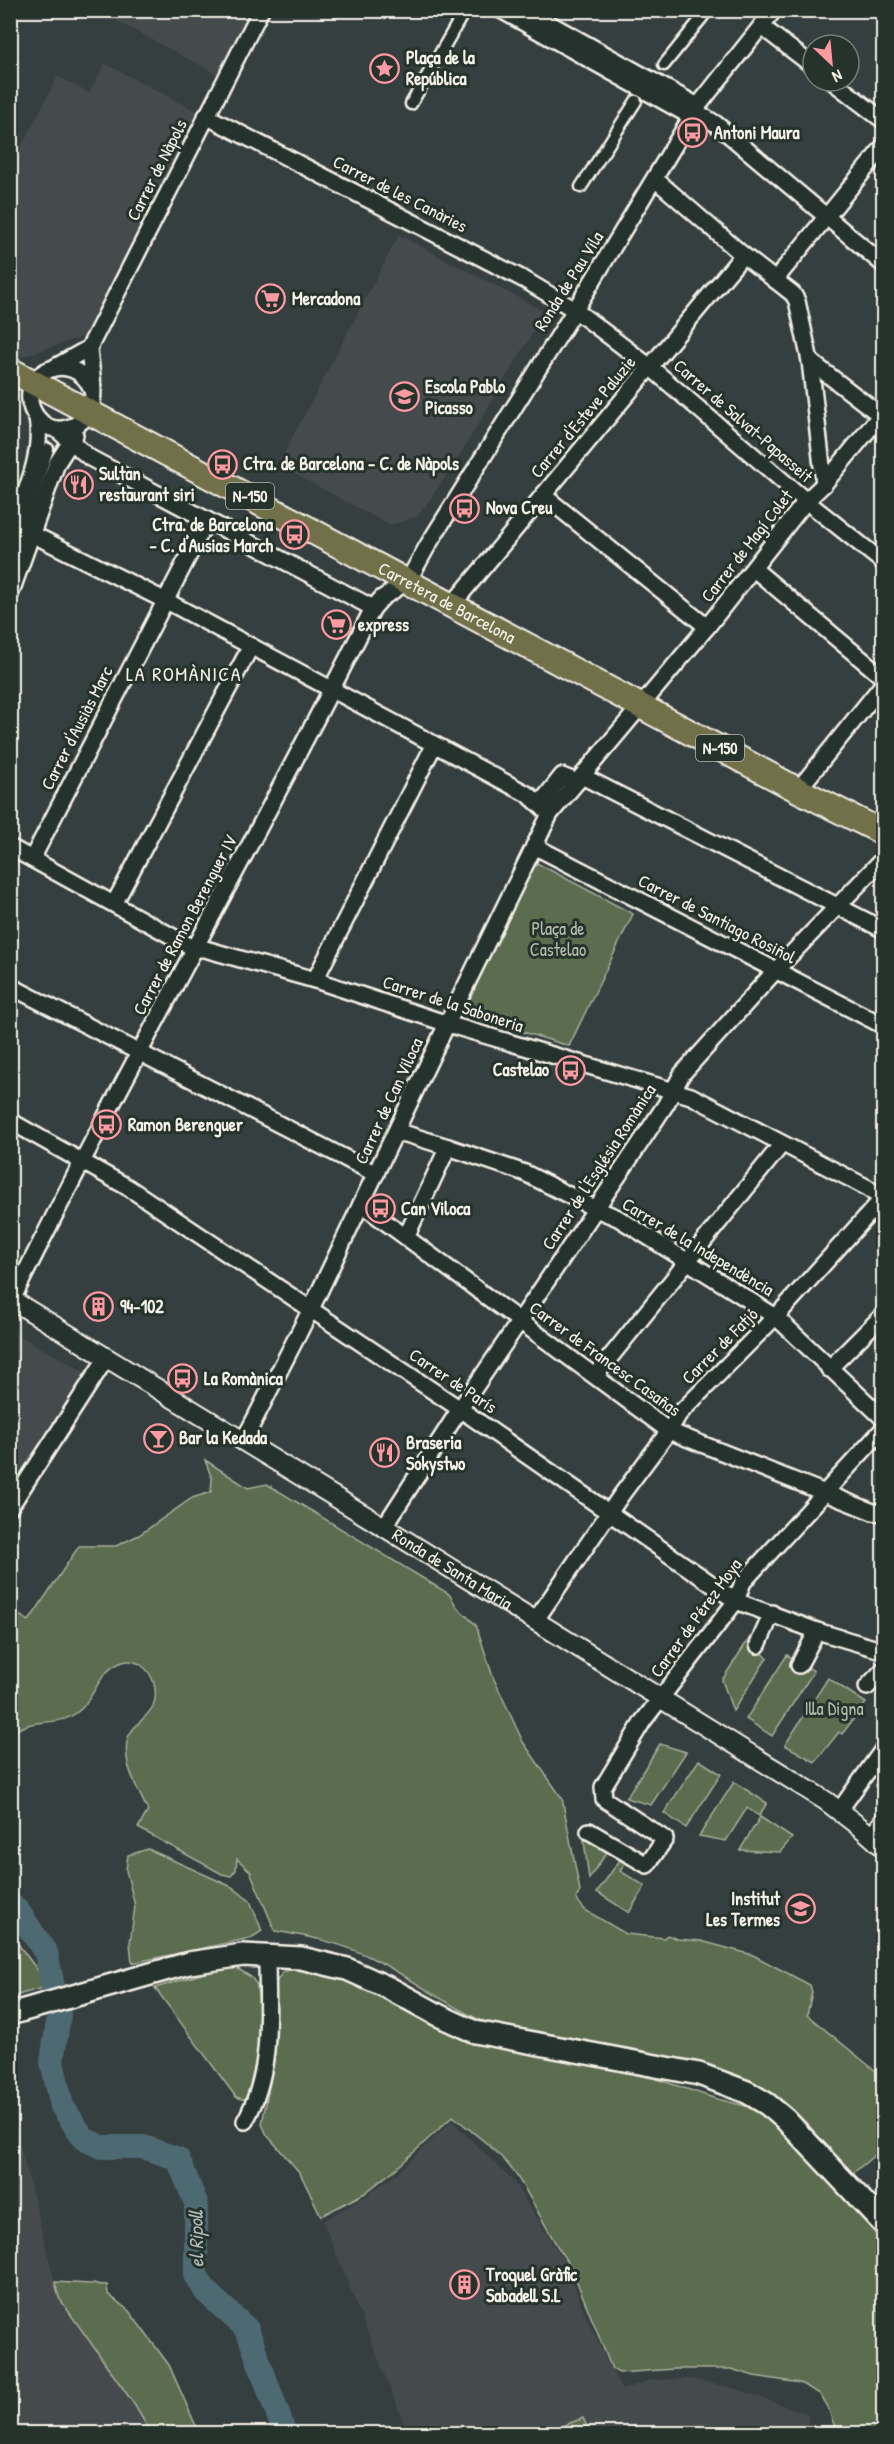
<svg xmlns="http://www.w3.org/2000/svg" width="894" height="2444" font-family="'Patrick Hand',sans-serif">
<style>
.built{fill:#454b4e}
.green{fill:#5c6c4f;stroke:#a8ae9c;stroke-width:1.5}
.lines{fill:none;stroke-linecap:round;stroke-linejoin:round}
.river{stroke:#4d6a73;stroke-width:24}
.pedestrian-casing{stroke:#f4f1e8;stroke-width:15}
.minor-casing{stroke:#f4f1e8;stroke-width:20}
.tertiary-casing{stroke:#f4f1e8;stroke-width:22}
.secondary-casing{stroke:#f4f1e8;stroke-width:26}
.primary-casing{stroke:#f4f1e8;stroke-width:28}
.pedestrian{stroke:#26332d;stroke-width:10}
.minor{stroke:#26332d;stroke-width:15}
.tertiary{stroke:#26332d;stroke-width:18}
.secondary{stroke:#26332d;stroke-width:21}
.primary{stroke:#71704a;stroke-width:24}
.labels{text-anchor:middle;stroke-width:6;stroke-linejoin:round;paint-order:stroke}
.shield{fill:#26332d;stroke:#b6b8b0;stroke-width:1.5}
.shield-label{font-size:16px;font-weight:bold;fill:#f4f1e8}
.poi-label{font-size:18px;font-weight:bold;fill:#f4f1e8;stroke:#26332d;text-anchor:start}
.street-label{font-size:18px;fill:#f4f1e8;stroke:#26332d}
.park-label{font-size:18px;fill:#b7bcab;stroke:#26332d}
.neighbourhood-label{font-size:20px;letter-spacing:1.5px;fill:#f4f1e8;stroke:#26332d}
.water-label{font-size:20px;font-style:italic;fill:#b1bbb9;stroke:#26332d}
</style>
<rect width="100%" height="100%" fill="#363f3f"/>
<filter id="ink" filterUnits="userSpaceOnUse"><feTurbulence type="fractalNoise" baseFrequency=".0167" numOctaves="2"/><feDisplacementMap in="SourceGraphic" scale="12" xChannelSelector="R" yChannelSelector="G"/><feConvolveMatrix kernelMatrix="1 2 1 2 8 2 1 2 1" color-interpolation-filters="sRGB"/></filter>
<g filter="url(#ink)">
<g class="built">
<polygon points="98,11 261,11 226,79"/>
<polygon points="105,64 206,116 97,332 21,357 11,351 10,152 17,155 58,76 89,93"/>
<polygon points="399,235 543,311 535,329 453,466 418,516 390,525 278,465"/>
<polygon points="11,1331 86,1373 11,1492"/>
<polygon points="10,2106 59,2298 134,2404 151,2433 11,2433"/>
<polygon points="452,2121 513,2181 565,2262 589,2324 622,2390 650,2380 691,2379 733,2388 808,2414 808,2433 590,2433 583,2418 545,2433 408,2433 323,2221 371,2193 397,2173"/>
</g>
<g class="green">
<polygon points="533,861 633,914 569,1046 461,1013"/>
<path d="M205 1460 248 1488 267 1484 449 1594 457 1607 476 1625 493 1677 523 1742 562 1798 580 1891 576 1899 585 1910 626 1934 664 1938 667 1935 678 1939 701 1941 753 1955 810 1985 812 1992 807 2015 883 2077V2148L852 2174C826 2146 801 2112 769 2091 749 2079 726 2072 704 2065L505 2030C458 2014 420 1983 376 1960 343 1943 312 1937 275 1931L250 1871 237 1859 236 1870 231 1876 222 1874 138 1828 148 1811C139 1791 123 1766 127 1742 129 1727 147 1719 153 1706 159 1691 153 1673 141 1665 135 1661 127 1660 120 1663 100 1671 96 1693 82 1708 68 1722 55 1721 36 1723 28 1724 19 1729 11 1732V1610L29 1621 79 1546H116L139 1535 192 1498 211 1492 212 1479Z"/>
<polygon points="750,1637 767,1658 733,1711 722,1680"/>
<polygon points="787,1655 814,1671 772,1736 746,1719"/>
<polygon points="828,1678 866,1703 842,1734 839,1732 815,1762 785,1745"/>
<polygon points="660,1744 686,1752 651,1805 626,1798"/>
<polygon points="699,1760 721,1774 686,1828 664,1813"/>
<polygon points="734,1782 767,1803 759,1816 747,1808 726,1841 699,1836"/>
<polygon points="760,1817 792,1838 780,1852 740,1850"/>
<polygon points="583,1833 607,1852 589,1879"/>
<polygon points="148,1849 232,1887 250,1901 262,1931 251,1938 132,1963 130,1943 135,1906 126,1870 128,1855"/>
<polygon points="620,1860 625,1863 620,1871 645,1886 629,1913 597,1892"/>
<polygon points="10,1933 38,1971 46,1987 11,1997"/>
<polygon points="235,1967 251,1977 257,1985 262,2039 252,2102 236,2097 155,1988 208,1972"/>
<path d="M297 1968 333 1974 367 1987 461 2039 657 2079 717 2099 754 2108 795 2143 883 2242V2433H837L827 2405 820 2394 800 2383 754 2376 731 2369H674L619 2373 612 2369 571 2267C549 2237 535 2202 514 2172 498 2150 473 2133 453 2116L398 2167 365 2193 321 2216 300 2173 267 2135 262 2124 274 2060 276 2030 274 2000 276 1982 283 1972Z"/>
<polygon points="55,2282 107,2285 108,2294 129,2311 169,2365 199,2433 151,2433 134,2404 59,2298"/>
<polygon points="583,2418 590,2433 545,2433"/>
</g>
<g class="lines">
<polyline class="river" points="10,1904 18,1911 46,1953 59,2015 52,2062 62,2106 84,2139 102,2147 144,2147 178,2159 196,2203 196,2275 206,2292 247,2329 285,2434"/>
<defs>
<g id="pedestrian">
<polyline points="664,65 708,10"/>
<polyline points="411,104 465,10"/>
<polyline points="581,187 636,101"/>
<polyline points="10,566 48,449"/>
</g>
<g id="minor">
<polyline points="501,10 692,117"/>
<polyline points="525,10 698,106"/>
<polyline points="761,26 813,66"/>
<polyline points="832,81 884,121"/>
<polyline points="695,111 716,124 884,265"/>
<polyline points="206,116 525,280 575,310 650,367 806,501 884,563"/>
<polyline points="655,179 743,255 793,294 797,301 810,361 824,484"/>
<polyline points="775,280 884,146"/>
<polyline points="810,361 884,418"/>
<polyline points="55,367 89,348"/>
<path d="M92 389C73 348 18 371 32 409 36 419 45 427 55 429 61 430 68 428 73 426 104 415 90 372 89 348L261 10"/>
<polyline points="56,429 90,458 373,608"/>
<polyline points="543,495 707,627"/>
<polyline points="14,525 174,605 529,795 550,814"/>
<path d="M11 533C23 496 44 457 37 418"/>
<polyline points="754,569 884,678"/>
<polyline points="10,595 57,463 75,435"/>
<polyline points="452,605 743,255"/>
<polyline points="582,776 884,930"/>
<polyline points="798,790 884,683"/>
<polyline points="540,804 562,776 577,782"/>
<polyline points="534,846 884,1026"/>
<polyline points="10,847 195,949 205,949 315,980 457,1027 691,1096 868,1188 884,1201"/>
<polyline points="32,859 207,520"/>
<polyline points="114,904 251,646"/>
<polyline points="315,980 434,745"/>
<polyline points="10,986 376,1174"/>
<polyline points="10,1121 129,1188 460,1409 736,1601 817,1631 884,1651"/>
<polyline points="395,1134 406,1134 448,1147 525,1173 596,1209 618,1218 776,1317 884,1419"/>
<polyline points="361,1204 669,1431 873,1512 884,1513"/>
<polyline points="406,1237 448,1147"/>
<path d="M12 1300C127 1067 256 841 373 608L382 598 408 581 428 545 575 310 698 106 774 10"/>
<polyline points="829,1369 884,1314"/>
<polyline points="595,1376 782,1144"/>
<polyline points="243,1442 311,1309 447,1024 550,814 707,627 806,501 824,484 884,411"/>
<polyline points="10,1507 107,1357"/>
<polyline points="384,1527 460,1409 639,1145 666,1104 682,1074 776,970 884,858"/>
<polyline points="535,1621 622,1494 669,1431 679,1414 783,1309 884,1197"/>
<polyline points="758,1645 772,1613"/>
<polyline points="799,1665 817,1631"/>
<polyline points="867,1687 884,1669"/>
<polyline points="839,1811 884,1748"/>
<polyline points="589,1831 647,1865 665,1839 604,1799 603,1787 643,1721 736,1601 743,1582 884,1428"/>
<polyline points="871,1836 884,1819"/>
<path d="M245 2121C274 2070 267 2011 267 1955"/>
</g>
<g id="tertiary">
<path id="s1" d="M12 1300 384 1527 826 1801 865 1831 884 1848"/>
</g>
<polyline id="secondary" points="10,2014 189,1963 243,1955 301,1958 347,1969 389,1988 438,2015 475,2032 699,2074 747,2092 767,2104 785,2119 884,2224"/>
<g id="primary">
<path id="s2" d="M10 370 798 790 884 833"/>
</g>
</defs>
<use href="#pedestrian" class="pedestrian-casing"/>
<use href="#minor" class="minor-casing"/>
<use href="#tertiary" class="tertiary-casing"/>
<use href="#secondary" class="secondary-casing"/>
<use href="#primary" class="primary-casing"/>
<use href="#pedestrian" class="pedestrian"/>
<use href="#minor" class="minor"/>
<use href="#tertiary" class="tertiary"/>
<use href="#secondary" class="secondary"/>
<use href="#primary" class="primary"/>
</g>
</g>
<defs>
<symbol id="sight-ring" viewBox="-11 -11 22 22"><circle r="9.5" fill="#26332d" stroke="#ff9aa2" stroke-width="1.5"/><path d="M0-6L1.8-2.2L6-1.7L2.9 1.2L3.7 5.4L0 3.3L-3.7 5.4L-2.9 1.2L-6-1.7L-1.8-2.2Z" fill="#ff9aa2"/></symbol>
<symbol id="bus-ring" viewBox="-11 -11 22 22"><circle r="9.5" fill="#26332d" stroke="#ff9aa2" stroke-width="1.5"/><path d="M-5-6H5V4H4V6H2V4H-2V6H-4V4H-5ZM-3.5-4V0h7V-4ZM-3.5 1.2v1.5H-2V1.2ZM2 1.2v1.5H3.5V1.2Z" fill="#ff9aa2"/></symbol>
<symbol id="supermarket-ring" viewBox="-11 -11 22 22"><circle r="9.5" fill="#26332d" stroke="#ff9aa2" stroke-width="1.5"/><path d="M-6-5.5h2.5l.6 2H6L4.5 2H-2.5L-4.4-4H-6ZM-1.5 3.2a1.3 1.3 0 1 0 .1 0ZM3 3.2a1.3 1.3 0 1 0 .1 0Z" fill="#ff9aa2"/></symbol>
<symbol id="school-ring" viewBox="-11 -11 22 22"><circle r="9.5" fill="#26332d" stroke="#ff9aa2" stroke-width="1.5"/><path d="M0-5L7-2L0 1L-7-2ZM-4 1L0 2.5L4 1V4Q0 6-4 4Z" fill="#ff9aa2"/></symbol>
<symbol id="restaurant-ring" viewBox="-11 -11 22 22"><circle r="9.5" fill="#26332d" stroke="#ff9aa2" stroke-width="1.5"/><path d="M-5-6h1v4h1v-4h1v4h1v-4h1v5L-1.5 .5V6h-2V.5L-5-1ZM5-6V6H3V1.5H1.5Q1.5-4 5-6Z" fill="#ff9aa2"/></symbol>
<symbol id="building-ring" viewBox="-11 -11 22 22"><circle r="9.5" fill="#26332d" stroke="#ff9aa2" stroke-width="1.5"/><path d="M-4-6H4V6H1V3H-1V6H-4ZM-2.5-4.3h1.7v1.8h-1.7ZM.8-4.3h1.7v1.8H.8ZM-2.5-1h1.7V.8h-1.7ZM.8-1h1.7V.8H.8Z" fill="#ff9aa2"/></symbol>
<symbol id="bar-ring" viewBox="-11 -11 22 22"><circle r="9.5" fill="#26332d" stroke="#ff9aa2" stroke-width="1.5"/><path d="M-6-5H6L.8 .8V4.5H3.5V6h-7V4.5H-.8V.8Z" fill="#ff9aa2"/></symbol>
</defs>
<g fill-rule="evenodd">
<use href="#sight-ring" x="368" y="52" width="33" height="33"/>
<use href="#bus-ring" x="676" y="116" width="33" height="33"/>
<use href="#supermarket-ring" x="254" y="282" width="33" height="33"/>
<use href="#school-ring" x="388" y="380" width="33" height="33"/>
<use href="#bus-ring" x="206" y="448" width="33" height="33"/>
<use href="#restaurant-ring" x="62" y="468" width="33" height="33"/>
<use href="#bus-ring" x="448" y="492" width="33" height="33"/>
<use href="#bus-ring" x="278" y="518" width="33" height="33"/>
<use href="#supermarket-ring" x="320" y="608" width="33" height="33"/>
<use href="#bus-ring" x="554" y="1054" width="33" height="33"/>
<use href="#bus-ring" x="90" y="1108" width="33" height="33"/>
<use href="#bus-ring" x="364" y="1192" width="33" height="33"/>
<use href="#building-ring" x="82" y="1290" width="33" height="33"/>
<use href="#bus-ring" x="166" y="1362" width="33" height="33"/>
<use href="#bar-ring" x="142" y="1422" width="33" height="33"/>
<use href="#restaurant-ring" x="368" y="1436" width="33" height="33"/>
<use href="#school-ring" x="784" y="1892" width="33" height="33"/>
<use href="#building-ring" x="448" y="2268" width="33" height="33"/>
</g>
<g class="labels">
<g class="shield">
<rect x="226" y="483" width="48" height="26" rx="4.5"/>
<rect x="696" y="735" width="48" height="26" rx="4.5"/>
</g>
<g class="shield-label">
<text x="250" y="502">N-150</text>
<text x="720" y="754">N-150</text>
</g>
<g class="poi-label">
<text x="406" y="64">Plaça de la<tspan x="406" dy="21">República</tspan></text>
<text x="714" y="139">Antoni Maura</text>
<text x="292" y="305">Mercadona</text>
<text x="425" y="393">Escola Pablo<tspan x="425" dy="21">Picasso</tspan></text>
<text x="243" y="470">Ctra. de Barcelona - C. de Nàpols</text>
<text x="99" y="480">Sultan<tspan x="99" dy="21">restaurant siri</tspan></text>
<text x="486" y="514">Nova Creu</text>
<text x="273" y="531" text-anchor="end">Ctra. de Barcelona<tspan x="273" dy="21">- C. d'Ausias March</tspan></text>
<text x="358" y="631">express</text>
<text x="549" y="1076" text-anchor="end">Castelao</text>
<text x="128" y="1131">Ramon Berenguer</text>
<text x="401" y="1215">Can Viloca</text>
<text x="120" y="1313">94-102</text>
<text x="204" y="1385">La Romànica</text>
<text x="179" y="1444">Bar la Kedada</text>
<text x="406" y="1449">Braseria<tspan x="406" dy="21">Sokystwo</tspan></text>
<text x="780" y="1905" text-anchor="end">Institut<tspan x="780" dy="21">Les Termes</tspan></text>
<text x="486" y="2281">Troquel Gràfic<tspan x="486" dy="21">Sabadell S.L</tspan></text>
</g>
<g class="street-label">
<text transform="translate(157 170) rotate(-63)" y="6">Carrer de Nàpols</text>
<text transform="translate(400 194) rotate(27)" y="6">Carrer de les Canàries</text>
<text transform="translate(569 281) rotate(-58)" y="6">Ronda de Pau Vila</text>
<text transform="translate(583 417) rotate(-50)" y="6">Carrer d'Esteve Paluzie</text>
<text transform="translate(743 421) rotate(41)" y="6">Carrer de Salvat-Papasseit</text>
<text transform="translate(747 546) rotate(-52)" y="6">Carrer de Magí Colet</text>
<text dy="6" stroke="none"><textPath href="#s2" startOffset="495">Carretera de Barcelona</textPath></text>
<text transform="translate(77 728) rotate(-63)" y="6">Carrer d'Ausiàs Marc</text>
<text transform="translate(717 919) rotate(27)" y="6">Carrer de Santiago Rosiñol</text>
<text transform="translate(185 925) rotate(-62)" y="6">Carrer de Ramon Berenguer IV</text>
<text transform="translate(453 1004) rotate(18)" y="6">Carrer de la Saboneria</text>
<text transform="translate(389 1101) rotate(-65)" y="6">Carrer de Can Viloca</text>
<text transform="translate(599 1167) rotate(-57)" y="6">Carrer de l'Església Romànica</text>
<text transform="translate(698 1247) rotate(31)" y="6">Carrer de la Independència</text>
<text transform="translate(720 1346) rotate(-45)" y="6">Carrer de Fatjó</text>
<text transform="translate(605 1359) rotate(36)" y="6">Carrer de Francesc Casañas</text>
<text transform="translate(453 1381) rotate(34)" y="6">Carrer de París</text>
<text dy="6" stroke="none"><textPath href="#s1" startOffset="516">Ronda de Santa Maria</textPath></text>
<text transform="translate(696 1618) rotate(-54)" y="6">Carrer de Pérez Moya</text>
</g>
<g class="park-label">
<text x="558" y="935">Plaça de<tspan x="558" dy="21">Castelao</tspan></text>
<text x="834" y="1715">Illa Digna</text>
</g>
<g class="neighbourhood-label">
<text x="184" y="681">LA ROMÀNICA</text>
</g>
<g class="water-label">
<text transform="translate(196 2239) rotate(-91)" y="7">el Ripoll</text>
</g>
</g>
<rect width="894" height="2444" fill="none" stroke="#26332d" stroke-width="36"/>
<rect x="18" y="18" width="858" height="2408" fill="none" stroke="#f4f1e8" stroke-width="2" filter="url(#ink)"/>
<g transform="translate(831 63) rotate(154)"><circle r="28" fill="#26332d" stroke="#787f78" stroke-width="1.5"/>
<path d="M0-4.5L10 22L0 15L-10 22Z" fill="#ff9aa2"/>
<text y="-9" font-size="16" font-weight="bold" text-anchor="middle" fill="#f4f1e8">N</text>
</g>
</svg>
